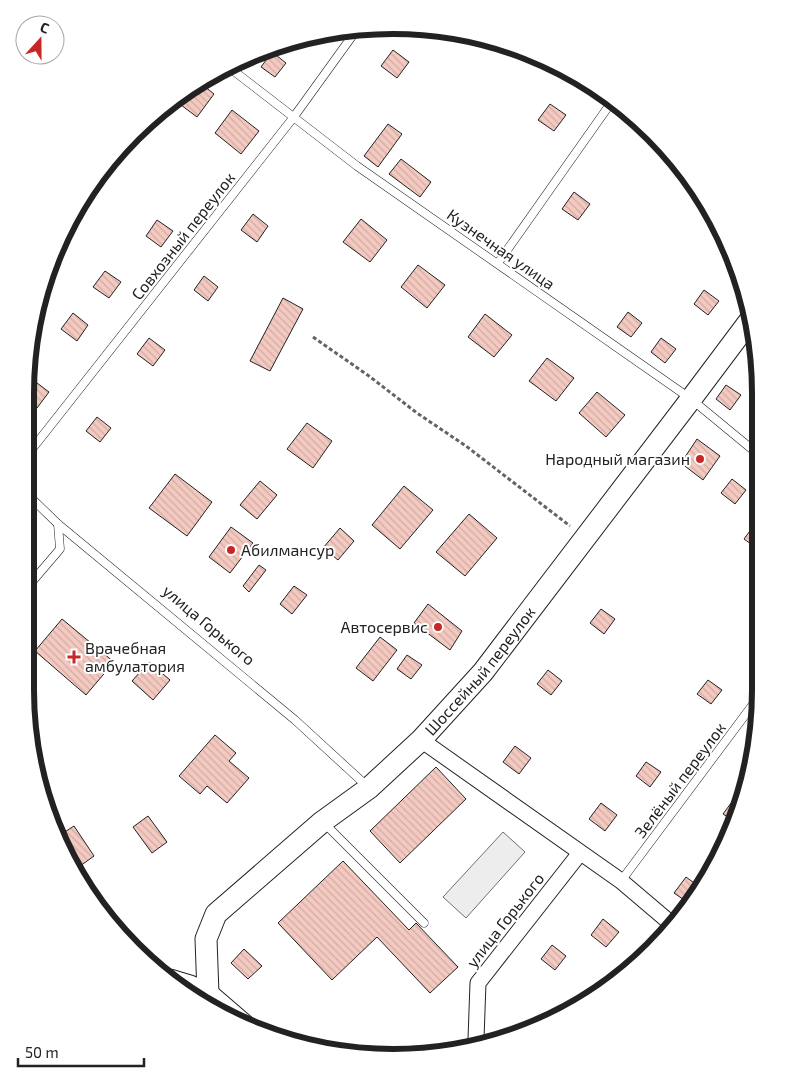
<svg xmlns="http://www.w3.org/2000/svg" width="786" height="1083" font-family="'Exo 2',sans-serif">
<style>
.parking{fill:#ededed;stroke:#6f6f6f}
.building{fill:url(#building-back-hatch);stroke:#222}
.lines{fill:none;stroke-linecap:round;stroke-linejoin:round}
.service-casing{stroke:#222;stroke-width:9}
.minor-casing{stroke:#222;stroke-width:17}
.secondary-casing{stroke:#222;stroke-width:23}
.path{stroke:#646464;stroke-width:3;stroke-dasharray:4 2.5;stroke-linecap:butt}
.service{stroke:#fff;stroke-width:8}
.minor{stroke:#fff;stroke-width:15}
.secondary{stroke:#fff;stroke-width:21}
.poi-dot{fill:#c62828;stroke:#fff;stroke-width:2}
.labels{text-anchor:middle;stroke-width:4;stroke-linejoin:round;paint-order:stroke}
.street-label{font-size:16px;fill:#222;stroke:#fff}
.poi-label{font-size:16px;fill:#222;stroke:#fff;text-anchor:end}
.rim{fill:none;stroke:#222;stroke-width:6}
</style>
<defs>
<pattern id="building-back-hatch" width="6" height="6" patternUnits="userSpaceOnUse" patternTransform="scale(1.25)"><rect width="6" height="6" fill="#f3c9c0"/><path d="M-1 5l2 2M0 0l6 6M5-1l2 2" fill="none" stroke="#d0aca5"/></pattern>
</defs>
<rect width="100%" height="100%" fill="#fff"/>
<polygon class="parking" points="503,832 525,852 466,918 443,897"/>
<g class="building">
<polygon points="412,27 425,28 421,34"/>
<polygon points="393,50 409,62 397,78 381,66"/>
<polygon points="272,52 286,63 275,77 261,67"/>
<polygon points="199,82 214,94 197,117 173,99"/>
<polygon points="550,104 566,115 554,131 538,120"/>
<polygon points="232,110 259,131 241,154 215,133"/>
<polygon points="388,124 402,134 378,167 364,156"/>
<polygon points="401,159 431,182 420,197 389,174"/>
<polygon points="574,192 590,204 578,220 562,209"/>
<polygon points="253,214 268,226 257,242 241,230"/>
<polygon points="361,219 387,240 370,262 343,242"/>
<polygon points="157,220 173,231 161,247 146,236"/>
<polygon points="418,265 445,285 427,308 401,287"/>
<polygon points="105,271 121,282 109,298 93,287"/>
<polygon points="204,276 218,287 208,301 194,290"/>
<polygon points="704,290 719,301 708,315 694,304"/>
<polygon points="283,298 303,309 270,371 250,361"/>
<polygon points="628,312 642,323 631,337 617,327"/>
<polygon points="73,313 88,325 77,341 61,329"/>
<polygon points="485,314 512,335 494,357 468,337"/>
<polygon points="149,338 165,350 153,366 137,354"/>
<polygon points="661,338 676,349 665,363 651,352"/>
<polygon points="547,358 574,378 556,401 529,381"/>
<polygon points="33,380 49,392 37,408 25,399 25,391"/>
<polygon points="726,385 741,395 730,410 716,399"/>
<polygon points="597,392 625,415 606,437 579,413"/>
<polygon points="97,417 111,428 100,442 86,431"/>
<polygon points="307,423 332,441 313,468 287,449"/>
<polygon points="697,439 720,456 703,480 681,463"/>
<polygon points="175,474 212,502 187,536 149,508"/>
<polygon points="732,479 746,490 735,504 721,493"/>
<polygon points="260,481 277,495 257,519 240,505"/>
<polygon points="404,486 433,510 400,549 372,525"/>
<polygon points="469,514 497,538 465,576 436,552"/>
<polygon points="755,524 759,528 758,549 744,539"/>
<polygon points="231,527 253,543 230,573 209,557"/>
<polygon points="340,528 354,541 338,560 323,548"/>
<polygon points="259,565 266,570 249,592 243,586"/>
<polygon points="294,586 307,595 292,614 280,604"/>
<polygon points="428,604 462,631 450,650 414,623"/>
<polygon points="601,609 615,619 604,634 590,623"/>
<polygon points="62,619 114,662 86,695 35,651"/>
<polygon points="380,637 397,650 373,681 356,668"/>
<polygon points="407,655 422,665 411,679 397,669"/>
<polygon points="149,662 170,680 153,700 132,681"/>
<polygon points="548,670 562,681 551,695 537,684"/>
<polygon points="708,680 722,690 711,704 697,694"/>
<polygon points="215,735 236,753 229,761 249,778 227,803 207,786 200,794 179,776"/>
<polygon points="515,746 531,758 519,774 503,762"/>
<polygon points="646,762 661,772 650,787 636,776"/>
<polygon points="436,767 466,799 400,863 370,831"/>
<polygon points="734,799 741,804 734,821 723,814"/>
<polygon points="601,803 617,815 605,831 589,819"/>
<polygon points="148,816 167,842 152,853 133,827"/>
<polygon points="74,826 94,856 76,869 60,835"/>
<polygon points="343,861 409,930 416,923 458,967 430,993 377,937 332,980 278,923"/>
<polygon points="686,877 701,888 690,904 674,893"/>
<polygon points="603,919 619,932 606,947 591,935"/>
<polygon points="552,945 566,956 555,970 541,959"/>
<polygon points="244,949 262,966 248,979 231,963"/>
<polygon points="644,952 646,954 632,968 631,968"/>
</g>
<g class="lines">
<defs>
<g id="service">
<polyline points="226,65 357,166 691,399 759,455"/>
<polyline points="498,263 613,100"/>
<polyline points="25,458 293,118 358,28"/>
<polyline points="25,492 58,524 295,720 368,787"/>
<polyline points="25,590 60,549 58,524"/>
<polyline points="323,822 424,923"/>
<polyline points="621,881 760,695"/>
</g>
<g id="minor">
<polyline points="421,740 621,881 674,926"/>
<polyline points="479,1045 476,1039 478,983 580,853"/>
</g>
<g id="secondary">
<polyline points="170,980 190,986 208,994 244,1025"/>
<path id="s1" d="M208 994 206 939 216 914 322 822 369 788 421 740 483 672 691 399 751 319"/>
</g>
</defs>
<use href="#service" class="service-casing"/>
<use href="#minor" class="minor-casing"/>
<use href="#secondary" class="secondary-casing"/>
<polyline class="path" points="313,337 369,376 417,413 466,446 570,526"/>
<use href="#service" class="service"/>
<use href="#minor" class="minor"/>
<use href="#secondary" class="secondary"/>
</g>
<g class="poi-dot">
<circle cx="700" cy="459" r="5"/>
<circle cx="231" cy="550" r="5"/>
<circle cx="438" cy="627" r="5"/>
<path d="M71.5 649.5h5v5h5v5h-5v5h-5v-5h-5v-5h5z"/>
</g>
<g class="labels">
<g class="street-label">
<text transform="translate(183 236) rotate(-52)" y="6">Совхозный переулок</text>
<text transform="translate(501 249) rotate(35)" y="6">Кузнечная улица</text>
<text transform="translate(209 625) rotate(40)" y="6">улица Горького</text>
<text dy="6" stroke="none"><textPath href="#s1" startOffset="442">Шоссейный переулок</textPath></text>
<text transform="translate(680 780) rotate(-53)" y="6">Зелёный переулок</text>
<text transform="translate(505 920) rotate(-52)" y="6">улица Горького</text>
</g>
<g class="poi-label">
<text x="690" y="465">Народный магазин</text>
<text x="241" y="556" text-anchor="start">Абилмансур</text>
<text x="428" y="633">Автосервис</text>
<text x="85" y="654" text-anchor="start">Врачебная<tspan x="85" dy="18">амбулатория</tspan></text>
</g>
</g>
<path d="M0 0H786V1083H0ZM393 34H393A359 359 0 0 1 752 393V690A359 359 0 0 1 393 1049H393A359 359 0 0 1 34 690V393A359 359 0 0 1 393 34Z" fill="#fff" fill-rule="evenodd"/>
<path class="rim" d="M393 34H393A359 359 0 0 1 752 393V690A359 359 0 0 1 393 1049H393A359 359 0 0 1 34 690V393A359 359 0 0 1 393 34Z"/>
<g transform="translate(40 40) rotate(21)"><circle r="24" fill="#ffffff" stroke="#a7a7a7"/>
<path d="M0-4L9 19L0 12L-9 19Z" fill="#c62828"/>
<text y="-8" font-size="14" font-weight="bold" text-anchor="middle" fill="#222222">С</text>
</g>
<path d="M18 1058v8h126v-8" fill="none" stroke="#222222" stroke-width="2.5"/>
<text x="25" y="1058" font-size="15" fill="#222222" stroke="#ffffff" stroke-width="4" paint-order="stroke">50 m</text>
</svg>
